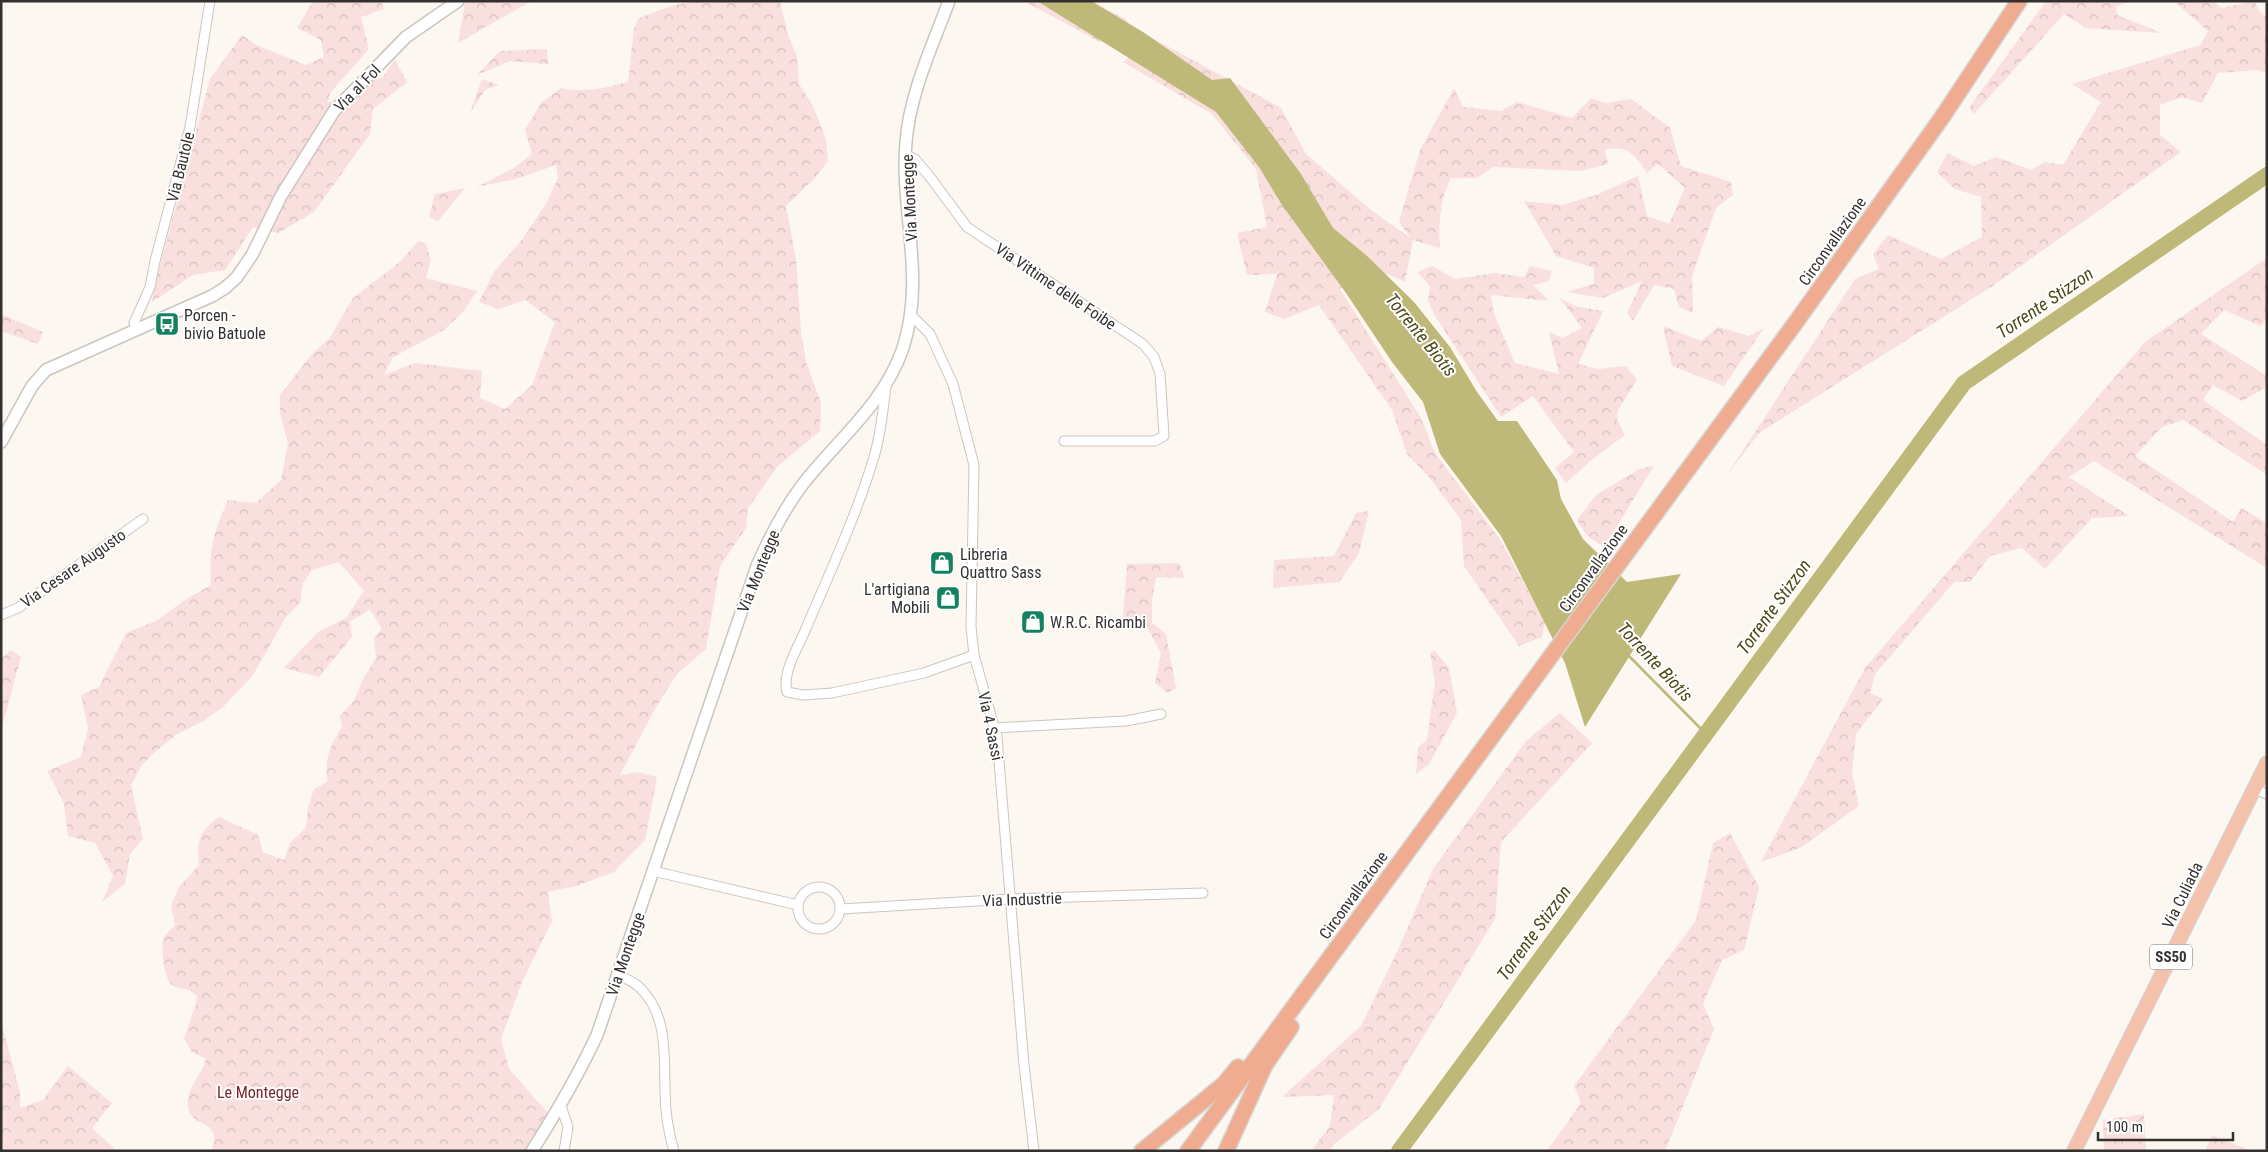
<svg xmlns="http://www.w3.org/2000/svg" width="2268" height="1152" font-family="'Roboto Condensed',sans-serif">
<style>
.forest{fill:url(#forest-crowns)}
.water{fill:#beb978}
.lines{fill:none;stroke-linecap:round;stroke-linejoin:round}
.stream{stroke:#beb978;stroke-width:2.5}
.river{stroke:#beb978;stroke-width:16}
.minor-casing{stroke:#cbc5c0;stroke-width:11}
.tertiary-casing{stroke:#cbc5c0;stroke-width:14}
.primary-casing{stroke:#d6d6d5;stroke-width:16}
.trunk-casing{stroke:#d6d6d5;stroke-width:18}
.minor{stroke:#fff;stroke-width:9}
.tertiary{stroke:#fff;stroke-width:11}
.primary{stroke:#f4c1ac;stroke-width:14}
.trunk{stroke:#f0ac90;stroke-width:15}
.labels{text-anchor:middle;stroke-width:4;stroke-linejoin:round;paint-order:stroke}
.shield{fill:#fff;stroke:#706f6d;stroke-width:1}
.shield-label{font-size:15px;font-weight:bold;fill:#33312f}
.street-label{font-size:16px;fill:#33312f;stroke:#fff}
.poi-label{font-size:16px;fill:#33312f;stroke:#fff;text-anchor:start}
.park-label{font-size:16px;fill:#792728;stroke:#fff}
.water-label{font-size:18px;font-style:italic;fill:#4d4816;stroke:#fff}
</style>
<defs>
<pattern id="forest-crowns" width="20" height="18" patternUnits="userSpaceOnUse" patternTransform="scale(1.25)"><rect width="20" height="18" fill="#f9dfdd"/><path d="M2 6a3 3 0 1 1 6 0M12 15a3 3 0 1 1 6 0" fill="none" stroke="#d6c0be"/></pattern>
</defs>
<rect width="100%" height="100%" fill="#fdf7f1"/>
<g class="forest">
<polygon points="313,1 381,1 384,9 361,17 369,49 330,93 328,102 351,100 375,78 382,78 395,60 407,82 373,109 370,134 314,212 278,233 253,227 225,270 193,275 152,302 158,273 210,79 242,35 256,45 306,65 324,57 321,40 297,28"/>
<polygon points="469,1 531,1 458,43 465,3"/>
<path d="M694 1H780L788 35 797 56 799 84 813 106 826 140 828 161 814 179 786 206 796 259 801 332 806 362 821 403 820 431 777 467 748 508 746 528 720 566 706 649 677 674 656 707 620 775 638 772 657 777 645 840 614 872 576 886 548 892 552 921 522 982 501 1039 509 1069 553 1119 532 1151H211C225 1118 190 1130 188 1106 186 1088 202 1075 206 1059L192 1052 184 1038 196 1004 197 996C188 985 178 992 170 983 164 977 160 944 164 937 167 933 172 929 175 925L171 906 179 887 199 865C197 840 198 833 219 817L258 835 263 852 284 860 290 843 306 828 308 807 314 789 327 782C325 757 329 748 342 727L340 716 354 701 363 679 376 658 374 638 382 629 370 609 350 622 352 637 319 677 284 668 318 632 346 618 364 591 339 562 312 570 303 583 300 603 286 617 253 675 224 706 205 720 177 734 154 753 142 765 131 785 143 839 130 854 125 884 102 902 113 876 95 843 68 836 64 803 47 771 81 757 88 729 81 695 99 687 126 633 156 621 185 600 211 585C209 546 213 535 228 500L256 503 281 480 288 443 280 414V395L312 354 329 339 353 298 401 261 418 241 426 244 431 260 426 278 477 291 462 313 444 330 393 357 384 375 415 363 482 371 480 398 505 409 532 385 555 322 525 300 499 309 479 302 494 272 524 237 547 202 558 178 556 165 516 179 477 187 512 169 532 154 525 130 541 103 561 88C585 93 604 88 628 82L634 29 639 18 671 6Z"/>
<polygon points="1024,1 1092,1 1128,21 1100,42"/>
<polygon points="2046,1 2130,1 2116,7 2117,15 2162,33 2086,28 2064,14 1974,114 1969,108"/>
<polygon points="2179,1 2213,1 2222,8 2254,1 2260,12 2267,18 2267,73 2258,70 2218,73 2202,103 2182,97 2160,105 2160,135 2181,152 1991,287 1759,433 1725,478 1855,279 1879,269 1873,254 1888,235 1941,259 1982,237 1981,197 1955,189 1937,172 1948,153 1974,166 1996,157 2031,170 2045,162 2063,165 2101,102 2072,84 2200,45 2208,31 2176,3"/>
<path d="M1152 38 1281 108 1306 154 1371 210 1411 238 1399 222 1420 150 1454 88 1463 107 1501 111 1517 102 1572 118 1591 98 1605 103 1631 99 1670 128 1681 166 1731 182 1733 195 1716 208 1692 276 1693 313 1679 307 1674 289 1654 285 1633 321 1627 313 1642 281 1603 298 1566 292 1594 284V268L1556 256 1524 201 1562 205 1596 195 1638 176 1647 216 1669 224 1685 188 1658 164 1647 173C1637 156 1627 144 1605 150L1608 164 1581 171 1493 167 1477 178H1451C1440 198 1438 225 1440 248L1413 240 1405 282 1369 266 1340 289 1421 418 1435 453 1501 541 1545 622 1542 637 1519 646 1464 566 1461 520 1429 477 1407 454 1392 410 1319 305 1284 319 1265 312 1277 274 1247 275 1237 233 1267 227 1256 169 1212 114 1123 62Z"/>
<polygon points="547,49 548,64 510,61 477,75 500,51"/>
<polygon points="482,79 498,85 485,90 470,113"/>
<polygon points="465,188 438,221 429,217 435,194"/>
<polygon points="2267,258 2267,318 2261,326 2224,310 2201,334 2267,376 2267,387 2242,401 2213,385 2203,400 2267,445 2267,475 2183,420 2162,427 2135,456 2233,522 2241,508 2267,523 2267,568 2094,461 2069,477 2129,516 2092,518 2045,569 2022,548 1990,556 1970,582 1954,582 1875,674 1870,693 1883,699 1856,734 1852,773 1859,806 1802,847 1761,862 1865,668 2145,342"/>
<polygon points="1432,266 1455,279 1494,273 1524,277 1530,266 1552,271 1549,281 1533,285 1549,301 1491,295 1494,314 1515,363 1559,374 1549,332 1563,338 1582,328 1559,297 1574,306 1603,311 1578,364 1598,369 1626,366 1637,380 1618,410 1617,420 1625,435 1594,458 1566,483 1555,468 1574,452 1533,396 1501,417 1435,316 1428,301 1430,286 1417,272"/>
<polygon points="1,314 43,332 38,344 1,331"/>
<polygon points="1663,326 1701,341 1718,327 1749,336 1764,328 1724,386 1672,366"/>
<polygon points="1654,466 1604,547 1587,536 1577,520 1596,495 1639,469"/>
<polygon points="1369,511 1359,553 1339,582 1273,588 1274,560 1334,556 1356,513"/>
<polygon points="1179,563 1185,578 1156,577 1152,601 1152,623 1166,634 1176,688 1168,693 1155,683 1161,653 1146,625 1122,630 1127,564"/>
<polygon points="11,650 21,657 1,730 1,659"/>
<polygon points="1435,651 1449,668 1457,713 1429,764 1416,774 1418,747 1427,740 1435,681 1430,653"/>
<polygon points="1560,713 1592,743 1501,842 1495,919 1379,1109 1334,1144 1330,1151 1311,1151 1330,1126 1334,1095 1282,1097 1361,1026 1397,952 1433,869 1526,741"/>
<polygon points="1730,833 1759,887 1744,950 1722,960 1703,1004 1714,1029 1665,1151 1547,1151 1581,1103 1574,1086 1696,920 1713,843"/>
<polygon points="1,1022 20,1092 20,1108 43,1100 68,1066 112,1103 92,1128 117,1151 1,1151"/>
<polygon points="2144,1114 2146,1151 2104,1151 2103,1120"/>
<polygon points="2212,1135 2249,1150 2249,1151 2205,1151"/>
</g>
<polygon class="water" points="1037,1 1091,1 1143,32 1212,80 1230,78 1301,174 1333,228 1366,255 1414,302 1450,347 1477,392 1498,421 1517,421 1557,480 1561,499 1583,539 1627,582 1681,574 1585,727 1565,663 1501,536 1440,454 1423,402 1392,362 1346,293 1282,205 1259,167 1216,112"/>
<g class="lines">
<polyline class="stream" points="1627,654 1706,734"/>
<polyline class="river" points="1399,1151 1964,383 2267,175"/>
<defs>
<g id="minor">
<polyline points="906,155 915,159 930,177 967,227 1143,344 1154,357 1160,374 1164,436 1155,441 1064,441"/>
<polyline points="911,315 930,334 953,384 974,465 971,627 974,655 997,737 1024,1065 1034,1151"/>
<polyline points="137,328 134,323 150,287 155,261 190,127 210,1"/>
<path d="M886 386C883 410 881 434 874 457 856 517 829 574 805 631 797 649 782 673 787 692L803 695 832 693 924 673 974 655"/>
<polyline points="1,615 18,608 143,519"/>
<polyline points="994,728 1126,721 1161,714"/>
<polyline points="2254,789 2267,794"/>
<polyline points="653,871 798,905"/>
<circle cx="819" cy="908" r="21"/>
<polyline points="841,909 1011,899 1203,893"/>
<path d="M618 974C624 978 632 981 638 986 668 1013 664 1054 665 1090 665 1111 668 1131 674 1151"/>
<polyline points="561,1106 568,1127 564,1151"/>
</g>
<g id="tertiary">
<polyline points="1,442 32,386 46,370 212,296 225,288 237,277 252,255 281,196 334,111 406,37 458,1"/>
<path d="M532 1151C556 1113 578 1076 597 1035L757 566C770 536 784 509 803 484 838 439 884 404 903 348 926 276 900 212 906 142 910 93 932 47 949 1"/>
</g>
<polyline id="primary" points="2074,1151 2267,763"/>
<g id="trunk">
<polyline points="1142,1151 1224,1084 1238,1067"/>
<polyline points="1188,1151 1796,322 1943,116 2019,1"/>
<polyline points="1226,1151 1265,1065 1291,1027"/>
</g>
</defs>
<use href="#minor" class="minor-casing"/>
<use href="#tertiary" class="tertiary-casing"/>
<use href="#primary" class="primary-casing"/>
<use href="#trunk" class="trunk-casing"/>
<use href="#minor" class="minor"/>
<use href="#tertiary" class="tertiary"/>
<use href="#primary" class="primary"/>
<use href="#trunk" class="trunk"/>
</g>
<defs>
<symbol id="bus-square" viewBox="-11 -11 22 22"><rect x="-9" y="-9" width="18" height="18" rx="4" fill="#148260" stroke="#fff"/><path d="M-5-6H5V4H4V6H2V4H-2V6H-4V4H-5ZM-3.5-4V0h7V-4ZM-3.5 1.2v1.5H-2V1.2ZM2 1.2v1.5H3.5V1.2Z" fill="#fff"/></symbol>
<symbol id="shop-square" viewBox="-11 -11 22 22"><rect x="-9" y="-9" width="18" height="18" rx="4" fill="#148260" stroke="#fff"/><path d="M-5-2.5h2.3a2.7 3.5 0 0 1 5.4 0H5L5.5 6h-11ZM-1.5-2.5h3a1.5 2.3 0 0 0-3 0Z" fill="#fff"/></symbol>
</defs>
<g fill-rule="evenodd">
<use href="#bus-square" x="153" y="310" width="28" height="28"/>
<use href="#shop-square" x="928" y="549" width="28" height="28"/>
<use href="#shop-square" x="934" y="584" width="28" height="28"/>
<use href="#shop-square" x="1019" y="608" width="28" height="28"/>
</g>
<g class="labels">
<rect class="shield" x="2150" y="944.5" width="42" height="25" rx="4"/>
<g class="shield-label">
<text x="2171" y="962">SS50</text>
</g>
<g class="street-label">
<text transform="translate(357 88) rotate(-46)" y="6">Via al Fol</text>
<text transform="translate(180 167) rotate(-76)" y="6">Via Bautole</text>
<text transform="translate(909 198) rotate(-93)" y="6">Via Montegge</text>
<text transform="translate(1832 241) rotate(-55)" y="6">Circonvallazione</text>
<text transform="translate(1056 286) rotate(34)" y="6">Via Vittime delle Foibe</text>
<text transform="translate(73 568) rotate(-35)" y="6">Via Cesare Augusto</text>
<text transform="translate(1593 568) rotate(-54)" y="6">Circonvallazione</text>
<text transform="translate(758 571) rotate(-68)" y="6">Via Montegge</text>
<text transform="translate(991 726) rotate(78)" y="6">Via 4 Sassi</text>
<text transform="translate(1353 895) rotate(-54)" y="6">Circonvallazione</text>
<text transform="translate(2182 895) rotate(-64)" y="6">Via Culiada</text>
<text transform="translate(1022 899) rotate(-2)" y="6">Via Industrie</text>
<text transform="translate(625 954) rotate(-71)" y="6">Via Montegge</text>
</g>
<g class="poi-label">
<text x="184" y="321">Porcen -<tspan x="184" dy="18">bivio Batuole</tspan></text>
<text x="960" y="560">Libreria<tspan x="960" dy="18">Quattro Sass</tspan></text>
<text x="930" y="595" text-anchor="end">L'artigiana<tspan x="930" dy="18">Mobili</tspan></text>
<text x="1050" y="628">W.R.C. Ricambi</text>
</g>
<g class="park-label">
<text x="258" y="1098">Le Montegge</text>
</g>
<g class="water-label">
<text transform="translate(2045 303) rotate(-34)" y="6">Torrente Stizzon</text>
<text transform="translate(1421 335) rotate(51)" y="6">Torrente Biotis</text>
<text transform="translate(1774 607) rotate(-54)" y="6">Torrente Stizzon</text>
<text transform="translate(1655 662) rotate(47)" y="6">Torrente Biotis</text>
<text transform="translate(1534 933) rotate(-54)" y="6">Torrente Stizzon</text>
</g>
</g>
<rect width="2268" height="1152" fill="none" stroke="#33312f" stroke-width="5"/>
<path d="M2098 1132v8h135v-8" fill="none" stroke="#33312f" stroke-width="2.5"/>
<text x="2106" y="1132" font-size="15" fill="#33312f" stroke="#ffffff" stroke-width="4" paint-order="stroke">100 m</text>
</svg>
